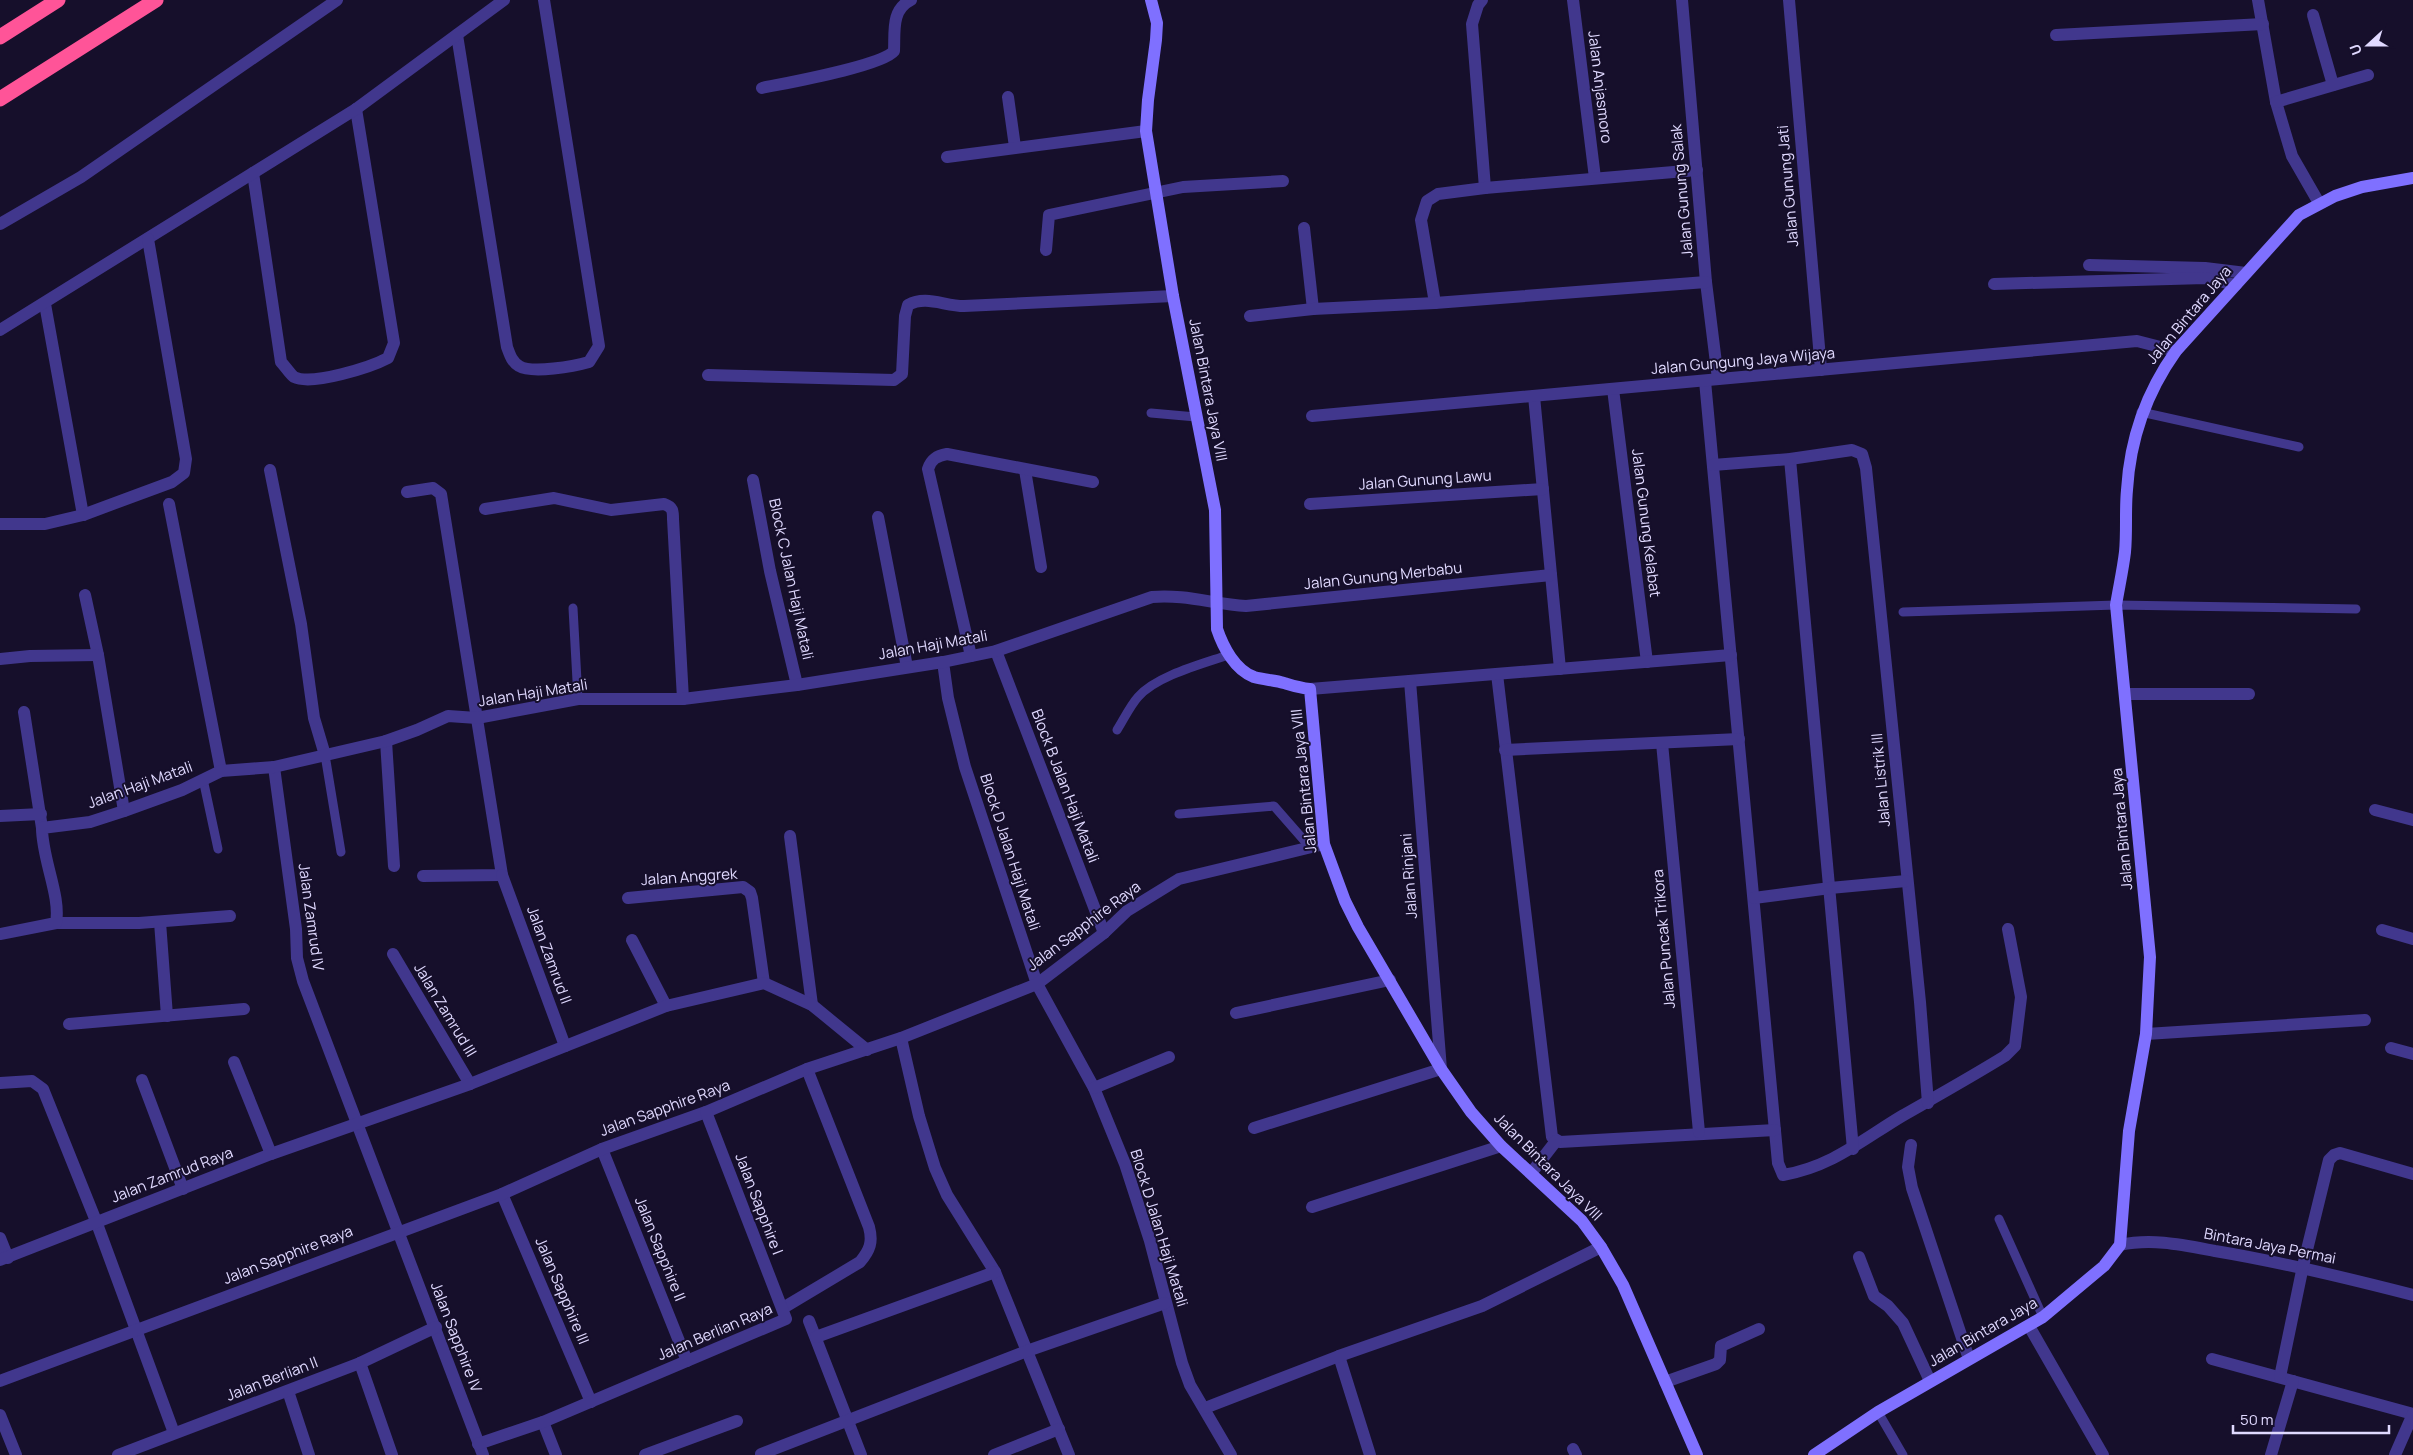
<svg xmlns="http://www.w3.org/2000/svg" width="2413" height="1455" font-family="Manrope,sans-serif">
<style>
.lines{fill:none;stroke-linecap:round;stroke-linejoin:round}
.lane{stroke:#41378d;stroke-width:9}
.street{stroke:#41378d;stroke-width:12}
.secondary{stroke:#7f70ff;stroke-width:12}
.highway{stroke:#ff5498;stroke-width:15}
.labels{text-anchor:middle;stroke-width:4;stroke-linejoin:round;paint-order:stroke}
.street-label{font-size:15px;fill:#e0d9ff;stroke:#160f2b}
</style>
<rect width="100%" height="100%" fill="#160f2b"/>
<g class="lines">
<g class="lane">
<polyline points="2141,412 2299,447"/>
<polyline points="1151,413 1196,417"/>
<polyline points="573,608 578,699"/>
<polyline points="1903,612 2116,605 2356,609"/>
<path d="M1117 730C1124 719 1130 706 1138 697 1156 676 1202 664 1228 655"/>
<polyline points="325,755 341,852"/>
<polyline points="203,779 218,849"/>
<polyline points="1179,814 1274,806 1309,846"/>
<polyline points="1999,1219 2043,1317"/>
<polyline points="1878,1412 1903,1455"/>
</g>
<g class="street">
<polyline points="1482,0 1478,5 1472,24 1485,188"/>
<polyline points="1573,0 1595,178"/>
<polyline points="1682,0 1706,282 1718,379"/>
<polyline points="1789,0 1821,370"/>
<polyline points="2258,0 2276,102 2292,156 2319,203"/>
<polyline points="2313,15 2333,85"/>
<path d="M457 35 507 347C510 355 512 362 519 366 532 374 575 366 589 362L599 346 544 0"/>
<polyline points="2056,35 2263,24"/>
<path d="M762 88C786 83 882 66 894 51 895 31 891 10 911 0"/>
<polyline points="1008,97 1015,147"/>
<polyline points="2276,102 2368,75"/>
<polyline points="947,157 1146,131"/>
<path d="M253 173 281 362C285 366 290 374 294 377 312 386 371 367 388 358L394 343 356 109"/>
<polyline points="0,224 81,177 337,0"/>
<polyline points="1304,228 1313,309"/>
<polyline points="1046,250 1049,215 1183,187 1283,181"/>
<polyline points="2089,265 2205,268 2246,273"/>
<polyline points="1994,284 2205,278 2236,285"/>
<polyline points="1435,303 1421,220 1427,201 1438,194 1485,188 1697,170"/>
<polyline points="45,304 83,515"/>
<polyline points="1250,316 1313,309 1435,303 1706,282"/>
<polyline points="0,330 356,109 504,0"/>
<path d="M708 375 894 380 902 374 905 316 908 305C926 295 944 306 964 306L1173 296"/>
<path d="M1705 381 1778 1163 1783 1175C1831 1167 1862 1140 1902 1116 1937 1096 1971 1077 2005 1056L2015 1046 2021 997 2008 929"/>
<polyline points="1613,389 1647,662"/>
<polyline points="1534,396 1560,669"/>
<polyline points="1312,416 2137,341 2176,351"/>
<polyline points="1790,459 1853,1149"/>
<polyline points="1713,465 1790,459 1852,450 1862,454 1866,468 1920,1002 1928,1103"/>
<polyline points="270,470 301,624 314,718 325,755"/>
<polyline points="1025,470 1041,567"/>
<polyline points="753,480 770,571 797,685"/>
<polyline points="407,492 433,488 441,494 502,875 423,876"/>
<polyline points="169,504 221,771"/>
<polyline points="1310,504 1543,489"/>
<path d="M485 509 554 498 611 510 664 504C673 507 673 511 673 519L683 699"/>
<polyline points="878,517 907,667"/>
<polyline points="0,524 45,524 83,515 172,482 184,473 186,459 148,239"/>
<polyline points="85,595 98,655 124,811"/>
<polyline points="996,651 1104,933"/>
<path d="M971 656 928 469C931 459 937 456 947 454L1093 482"/>
<polyline points="0,659 30,656 98,655"/>
<polyline points="943,662 948,698 965,767 1037,984 1094,1088 1125,1164 1150,1241 1182,1363 1190,1385 1231,1455"/>
<polyline points="1497,674 1552,1137 1560,1142 1775,1130"/>
<polyline points="1310,689 1731,655"/>
<polyline points="2126,694 2249,694"/>
<polyline points="24,712 42,828"/>
<polyline points="386,741 394,866"/>
<polyline points="1662,743 1699,1132"/>
<polyline points="1505,750 1739,739"/>
<polyline points="274,767 296,929 297,958 303,981 483,1455"/>
<polyline points="2375,810 2413,820"/>
<polyline points="0,816 41,814"/>
<polyline points="790,836 812,1005"/>
<polyline points="502,875 565,1046"/>
<polyline points="628,898 743,887 750,892 752,898 764,983"/>
<polyline points="1754,898 1830,888 1906,881"/>
<polyline points="160,922 167,1016"/>
<polyline points="56,923 139,923 230,916"/>
<polyline points="2382,930 2413,939"/>
<path d="M0 934 56 923C61 896 42 859 42 828L90 822 124 811 182 790 221 771 274 767 386 741 417 730 448 716 477 718 578 699H683L797 685 943 662 996 651 1152 597C1184 594 1214 604 1246 606L1551 575"/>
<polyline points="632,940 666,1006"/>
<polyline points="393,954 470,1084"/>
<polyline points="1236,1013 1390,980"/>
<polyline points="69,1024 244,1009"/>
<polyline points="2146,1034 2365,1020"/>
<polyline points="901,1038 919,1116 935,1168 947,1195 995,1272 1069,1455"/>
<polyline points="2391,1048 2413,1054"/>
<polyline points="234,1062 271,1154"/>
<polyline points="142,1080 183,1189"/>
<polyline points="0,1083 32,1081 43,1089 96,1221 174,1433"/>
<polyline points="1094,1088 1169,1057"/>
<polyline points="1254,1128 1441,1069 1410,681"/>
<polyline points="1911,1145 1908,1167 1912,1188 1969,1359"/>
<polyline points="602,1149 687,1361"/>
<polyline points="1532,1172 1556,1141"/>
<polyline points="502,1194 591,1402"/>
<polyline points="1312,1207 1501,1146"/>
<polyline points="0,1238 8,1258"/>
<path d="M2120 1245C2152 1238 2183 1245 2215 1251 2282 1262 2347 1278 2413 1295"/>
<polyline points="1859,1257 1874,1296 1888,1306 1903,1323 1930,1381"/>
<polyline points="0,1260 271,1154 470,1084 666,1006 764,983 812,1005 867,1050"/>
<path d="M783 1308 860 1262C870 1250 873 1242 869 1227L807 1069"/>
<polyline points="809,1321 861,1455"/>
<polyline points="2029,1326 2103,1455"/>
<polyline points="816,1337 995,1272"/>
<polyline points="1339,1356 1370,1455"/>
<polyline points="2212,1359 2413,1414"/>
<polyline points="360,1363 392,1455"/>
<polyline points="2280,1377 2303,1266 2329,1160 2334,1155 2340,1153 2413,1174"/>
<polyline points="0,1381 502,1194 602,1149 706,1112 807,1069 901,1038 1037,984 1104,933 1127,911 1179,879 1324,844"/>
<polyline points="1665,1382 1716,1364 1720,1360 1721,1346 1759,1329"/>
<polyline points="288,1391 309,1455"/>
<polyline points="1205,1408 1339,1356 1482,1306 1601,1247"/>
<polyline points="0,1415 16,1455"/>
<polyline points="543,1422 556,1455"/>
<polyline points="478,1444 543,1422 786,1319 706,1112"/>
<polyline points="1573,1449 1576,1455"/>
<polyline points="761,1454 1027,1351 1165,1303"/>
<polyline points="118,1455 360,1363 436,1327"/>
<polyline points="645,1455 737,1421"/>
<polyline points="994,1455 1059,1429"/>
<polyline points="2271,1455 2293,1381"/>
<polyline points="2395,1455 2413,1414"/>
</g>
<g class="secondary">
<path d="M1151 0 1157 23 1156 40 1148 100 1146 131 1173 296 1215 510 1217 629C1223 647 1235 670 1254 677 1264 680 1275 680 1284 683 1294 686 1300 688 1310 689L1324 844 1345 901 1358 927 1441 1069 1471 1112 1501 1146 1582 1221 1601 1247 1623 1285 1697 1455"/>
<path d="M1814 1455 1878 1412 2043 1317 2104 1266 2120 1245 2129 1131 2146 1034 2150 957 2116 605C2119 587 2123 569 2125 552 2127 531 2125 510 2127 490 2130 438 2146 393 2176 351L2299 215 2335 196 2362 187 2413 178"/>
</g>
<g class="highway">
<polyline points="0,37 58,0"/>
<polyline points="0,99 156,0"/>
</g>
</g>
<g class="labels">
<g class="street-label">
<text transform="translate(1600 87) rotate(83)" y="5">Jalan Anjasmoro</text>
<text transform="translate(1788 186) rotate(-95)" y="5">Jalan Gunung Jati</text>
<text transform="translate(1682 191) rotate(-95)" y="5">Jalan Gunung Salak</text>
<text transform="translate(2189 315) rotate(-50)" y="5">Jalan Bintara Jaya</text>
<text transform="translate(1743 361) rotate(-5)" y="5">Jalan Gungung Jaya Wijaya</text>
<text transform="translate(1208 390) rotate(79)" y="5">Jalan Bintara Jaya VIII</text>
<text transform="translate(1425 480) rotate(-4)" y="5">Jalan Gunung Lawu</text>
<text transform="translate(1646 523) rotate(83)" y="5">Jalan Gunung Kelabat</text>
<text transform="translate(1383 576) rotate(-6)" y="5">Jalan Gunung Merbabu</text>
<text transform="translate(791 579) rotate(78)" y="5">Block C Jalan Haji Matali</text>
<text transform="translate(933 645) rotate(-10)" y="5">Jalan Haji Matali</text>
<text transform="translate(533 693) rotate(-9)" y="5">Jalan Haji Matali</text>
<text transform="translate(1881 780) rotate(-95)" y="5">Jalan Listrik III</text>
<text transform="translate(1304 781) rotate(-96)" y="5">Jalan Bintara Jaya VIII</text>
<text transform="translate(140 785) rotate(-20)" y="5">Jalan Haji Matali</text>
<text transform="translate(1065 786) rotate(69)" y="5">Block B Jalan Haji Matali</text>
<text transform="translate(2122 829) rotate(-95)" y="5">Jalan Bintara Jaya</text>
<text transform="translate(1010 852) rotate(72)" y="5">Block D Jalan Haji Matali</text>
<text transform="translate(1409 876) rotate(-94)" y="5">Jalan Rinjani</text>
<text transform="translate(689 877) rotate(-4)" y="5">Jalan Anggrek</text>
<text transform="translate(311 917) rotate(82)" y="5">Jalan Zamrud IV</text>
<text transform="translate(1084 926) rotate(-37)" y="5">Jalan Sapphire Raya</text>
<text transform="translate(1664 939) rotate(-95)" y="5">Jalan Puncak Trikora</text>
<text transform="translate(549 955) rotate(70)" y="5">Jalan Zamrud II</text>
<text transform="translate(445 1010) rotate(59)" y="5">Jalan Zamrud III</text>
<text transform="translate(665 1108) rotate(-20)" y="5">Jalan Sapphire Raya</text>
<text transform="translate(1548 1167) rotate(45)" y="5">Jalan Bintara Jaya VIII</text>
<text transform="translate(172 1175) rotate(-21)" y="5">Jalan Zamrud Raya</text>
<text transform="translate(759 1204) rotate(69)" y="5">Jalan Sapphire I</text>
<text transform="translate(1159 1228) rotate(73)" y="5">Block D Jalan Haji Matali</text>
<text transform="translate(2270 1246) rotate(11)" y="5">Bintara Jaya Permai</text>
<text transform="translate(660 1249) rotate(68)" y="5">Jalan Sapphire II</text>
<text transform="translate(288 1255) rotate(-21)" y="5">Jalan Sapphire Raya</text>
<text transform="translate(562 1291) rotate(67)" y="5">Jalan Sapphire III</text>
<text transform="translate(715 1332) rotate(-23)" y="5">Jalan Berlian Raya</text>
<text transform="translate(1983 1332) rotate(-30)" y="5">Jalan Bintara Jaya</text>
<text transform="translate(456 1337) rotate(69)" y="5">Jalan Sapphire IV</text>
<text transform="translate(272 1379) rotate(-21)" y="5">Jalan Berlian II</text>
</g>
</g>
<g transform="translate(2368 45) rotate(249)" stroke="#160f2b" stroke-width="4" paint-order="stroke">
<path d="M0-4L9 19L0 12L-9 19Z" fill="#e0d9ff"/>
<text y="-8" font-size="14" font-weight="bold" text-anchor="middle" fill="#e0d9ff">U</text>
</g>
<path d="M2233 1425v8h156v-8" fill="none" stroke="#e0d9ff" stroke-width="2.5"/>
<text x="2240" y="1425" font-size="15" fill="#e0d9ff" stroke="#160f2b" stroke-width="4" paint-order="stroke">50 m</text>
</svg>
